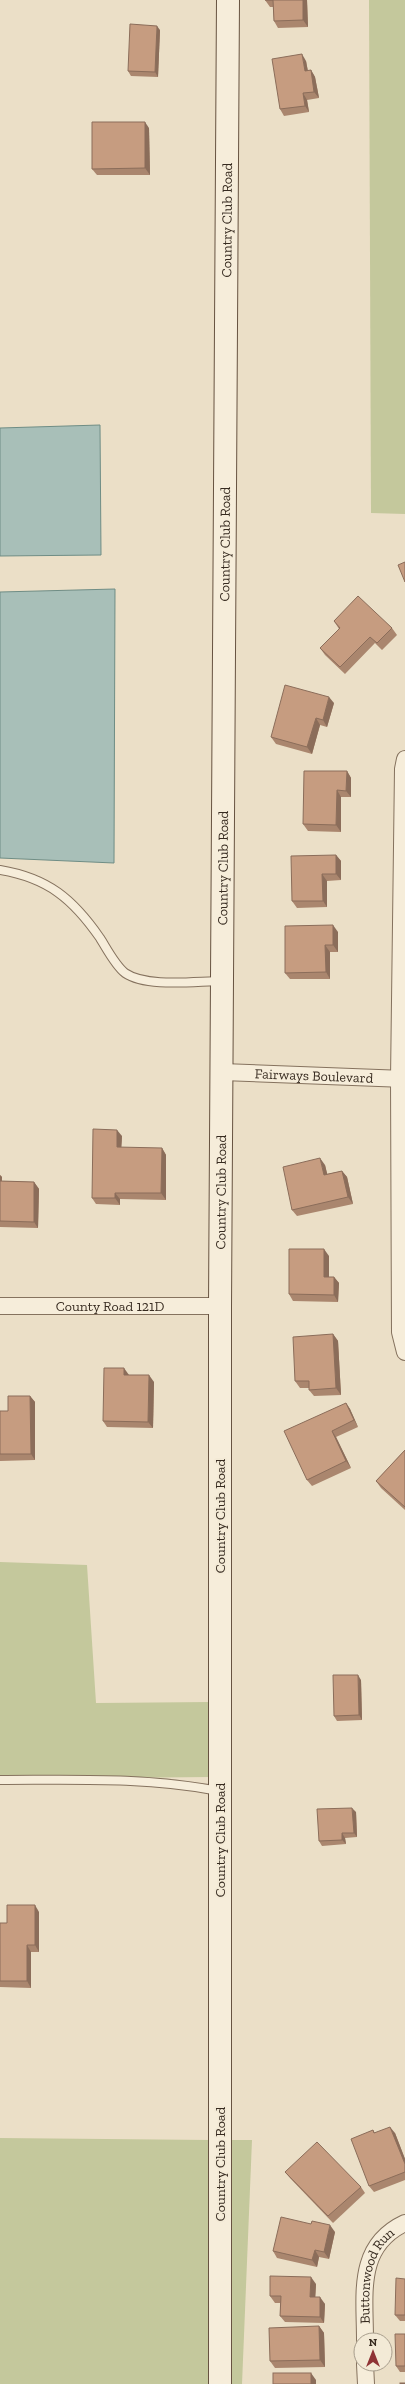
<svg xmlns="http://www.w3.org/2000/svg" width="405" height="2384" font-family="'Zilla Slab',serif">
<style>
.green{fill:#c4c89c}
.water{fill:#a8bfb8;stroke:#6f8d85}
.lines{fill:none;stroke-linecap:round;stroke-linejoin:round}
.lane-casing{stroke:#85725e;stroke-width:10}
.street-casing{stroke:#85725e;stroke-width:18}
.secondary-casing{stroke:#675341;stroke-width:24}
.lane{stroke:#f6edda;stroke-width:8}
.street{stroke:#f6edda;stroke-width:16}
.secondary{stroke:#f6edda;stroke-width:22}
.wall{fill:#aa866e}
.shaded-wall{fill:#8b6d5a}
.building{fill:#c69c80;stroke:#8b6d5a}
.labels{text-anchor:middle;stroke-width:3.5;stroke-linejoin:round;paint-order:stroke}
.street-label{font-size:14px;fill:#372b20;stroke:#f3ead6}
</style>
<rect width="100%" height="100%" fill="#ebdfc7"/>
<g class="green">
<polygon points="369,0 405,0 405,514 371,513"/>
<polygon points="0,1562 87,1565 96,1703 211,1702 211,1777 0,1779"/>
<polygon points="0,2138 211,2140 211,2384 0,2384"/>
<polygon points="229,2140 252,2140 242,2384 229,2384"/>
</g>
<g class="water">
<polygon points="100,425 101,555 0,556 0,428"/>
<polygon points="115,589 114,863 0,858 0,592"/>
</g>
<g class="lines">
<defs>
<g id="lane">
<path d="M0 870C48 878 73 899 100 938 107 949 115 965 125 973 147 988 196 981 222 981"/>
<path d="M0 1780C74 1780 146 1777 219 1791"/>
</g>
<g id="street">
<polyline points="405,759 403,769 399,1079 400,1332 405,1352"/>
<path id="s1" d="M222 1072 405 1079"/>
<path id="s2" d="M0 1306H220"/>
<path id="s3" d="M365 2340C365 2294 356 2246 405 2223"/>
<polyline points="365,2364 366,2384"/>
</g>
<g id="secondary">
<path id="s4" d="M220 2384V1306L228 0"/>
</g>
</defs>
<use href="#lane" class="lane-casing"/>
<use href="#street" class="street-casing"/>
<use href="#secondary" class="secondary-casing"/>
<use href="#lane" class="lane"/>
<use href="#street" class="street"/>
<use href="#secondary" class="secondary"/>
</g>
<g class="wall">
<polygon points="265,0 307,0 308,27 278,28 274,21 273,7 270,7"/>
<polygon points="160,30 158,77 131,76 128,71"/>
<polygon points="306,61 308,71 311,70 315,77 319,98 307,100 309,112 284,116 280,109"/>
<polygon points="149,128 150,175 97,175 92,169"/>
<polygon points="334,621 392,628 397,635 382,650 375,643 345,674 325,655 320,648 339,629"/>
<polygon points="334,703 327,727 320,725 312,754 276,744 271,737"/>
<polygon points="347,771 351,778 351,797 341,797 341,832 308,831 303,824"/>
<polygon points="336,855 341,861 341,880 327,881 327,907 297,908 292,901"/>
<polygon points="338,932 338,952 330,952 330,979 290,979 285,973"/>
<polygon points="122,1136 121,1148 162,1148 166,1155 166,1200 120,1199 120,1205 96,1204 92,1198"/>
<polygon points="325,1165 327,1174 342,1171 347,1177 353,1204 297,1216 292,1210"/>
<polygon points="0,1175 2,1177 2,1181 34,1182 39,1189 38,1228 0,1227"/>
<polygon points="329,1256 329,1277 334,1277 339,1283 338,1302 293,1301 289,1294"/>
<polygon points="333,1334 338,1341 341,1395 314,1396 309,1390 309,1388 300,1388 295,1381"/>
<polygon points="129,1375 154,1382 153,1428 107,1427 103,1421"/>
<polygon points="30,1396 35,1402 35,1460 0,1461 0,1411 8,1411"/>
<polygon points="346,1403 350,1409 358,1427 336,1437 351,1468 312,1486 307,1480"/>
<polygon points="405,1450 405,1510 381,1488 376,1481"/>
<polygon points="361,1680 362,1720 337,1721 334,1716"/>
<polygon points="356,1812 357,1837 345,1838 346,1844 322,1846 319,1841"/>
<polygon points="39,1912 39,1952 31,1952 31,1988 0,1987 0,1923 7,1923"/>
<polygon points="373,2130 375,2133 395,2133 405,2159 405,2180 374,2192 369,2186"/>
<polygon points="285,2172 361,2187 365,2193 333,2223 290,2178"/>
<polygon points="335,2232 329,2259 319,2257 317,2267 277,2258 273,2251"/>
<polygon points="405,2279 405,2321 400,2321 395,2315"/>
<polygon points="316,2284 315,2297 325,2304 324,2323 285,2322 280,2316 280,2303 275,2303 270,2296"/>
<polygon points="319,2326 324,2333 325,2367 275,2368 270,2361"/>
<polygon points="405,2334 405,2372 400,2372 396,2366"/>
</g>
<g class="shaded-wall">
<polygon points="303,0 307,0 308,27 303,20"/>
<polygon points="157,26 160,30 158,77 155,72"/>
<polygon points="302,54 306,61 309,78 305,71"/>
<polygon points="311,70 315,77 319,98 314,92"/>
<polygon points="303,93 307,100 309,112 305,106"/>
<polygon points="145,122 149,128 150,175 145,168"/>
<polygon points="329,697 334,703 327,727 323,720"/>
<polygon points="316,718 320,725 312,754 307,747"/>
<polygon points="347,771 351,778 351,797 346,791"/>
<polygon points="337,790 341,797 341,832 336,825"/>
<polygon points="336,855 341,861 341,880 336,874"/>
<polygon points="322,874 327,881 327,907 323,901"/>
<polygon points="333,925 338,932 338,952 333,945"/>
<polygon points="325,945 330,952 330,979 326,972"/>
<polygon points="117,1130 122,1136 121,1154 117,1147"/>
<polygon points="162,1148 166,1155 166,1200 161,1193"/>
<polygon points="320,1158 325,1165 329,1181 324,1175"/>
<polygon points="342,1171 347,1177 353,1204 348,1197"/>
<polygon points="0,1175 2,1177 1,1188 0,1186"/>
<polygon points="34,1182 39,1189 38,1228 34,1222"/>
<polygon points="115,1193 120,1199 120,1205 115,1198"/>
<polygon points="324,1249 329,1256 329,1283 324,1277"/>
<polygon points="334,1277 339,1283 338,1302 334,1295"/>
<polygon points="333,1334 338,1341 341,1395 336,1388"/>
<polygon points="124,1368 129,1375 124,1375"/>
<polygon points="149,1375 154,1382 153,1428 148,1422"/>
<polygon points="30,1396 35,1402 35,1460 31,1454"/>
<polygon points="346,1403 350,1409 358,1427 354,1420"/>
<polygon points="332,1431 336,1437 351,1468 346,1461"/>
<polygon points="358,1675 361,1680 362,1720 359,1715"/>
<polygon points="352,1808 356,1812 357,1837 354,1833"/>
<polygon points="342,1833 345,1838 346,1844 342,1840"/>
<polygon points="35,1905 39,1912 39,1952 35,1945"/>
<polygon points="27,1945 31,1952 31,1988 27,1981"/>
<polygon points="390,2127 395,2133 405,2159 405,2164"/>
<polygon points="330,2225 335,2232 329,2259 324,2252"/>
<polygon points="315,2250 319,2257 317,2267 312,2260"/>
<polygon points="311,2277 316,2284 315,2304 310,2297"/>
<polygon points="320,2297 325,2304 324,2323 320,2317"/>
<polygon points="319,2326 324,2333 325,2367 320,2360"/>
<polygon points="311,2373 316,2380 316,2384 311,2384"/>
</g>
<g class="building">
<polygon points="265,0 303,0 303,20 274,21 273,0"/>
<polygon points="130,24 157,26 155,72 128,71"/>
<polygon points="302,54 305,71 311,70 314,92 303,93 305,106 280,109 272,59"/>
<polygon points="92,122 145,122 145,168 92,169"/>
<polygon points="405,562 405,582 398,565"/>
<polygon points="358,596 392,628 377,643 370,637 340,667 320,648 340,628 334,621"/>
<polygon points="285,685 329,697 323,720 316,718 307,747 271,737"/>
<polygon points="304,771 347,771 346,791 337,790 336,825 303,824"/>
<polygon points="336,855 336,874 322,874 323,901 292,901 291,856"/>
<polygon points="333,925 333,945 325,945 326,972 285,973 285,926"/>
<polygon points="93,1129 117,1130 117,1147 162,1148 161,1193 115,1193 115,1198 92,1198"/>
<polygon points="320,1158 324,1175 342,1171 348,1197 292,1210 283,1167"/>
<polygon points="0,1181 34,1182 34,1222 0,1221"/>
<polygon points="289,1249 324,1249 324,1277 334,1277 334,1295 289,1294"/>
<polygon points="333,1334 336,1388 309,1390 309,1381 295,1381 293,1337"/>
<polygon points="104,1368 124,1368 124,1375 149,1375 148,1422 103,1421"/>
<polygon points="8,1396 30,1396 31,1454 0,1454 0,1411 8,1411"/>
<polygon points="346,1403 354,1420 332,1431 346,1461 307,1480 284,1431"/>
<polygon points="405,1450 405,1507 376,1481"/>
<polygon points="333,1675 358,1675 359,1715 334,1716"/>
<polygon points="352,1808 354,1833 342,1833 342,1840 319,1841 317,1809"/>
<polygon points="7,1905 35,1905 35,1945 27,1945 27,1981 0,1981 0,1923 7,1923"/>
<polygon points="390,2127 405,2164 405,2172 369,2186 351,2139 373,2130 374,2133"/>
<polygon points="317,2142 361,2187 328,2216 285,2172"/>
<polygon points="281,2217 311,2224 312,2221 330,2225 324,2252 315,2250 312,2260 273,2251"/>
<polygon points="270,2276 311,2277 310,2297 320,2297 320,2317 280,2316 281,2296 270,2296"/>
<polygon points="396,2278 405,2279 405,2315 395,2315"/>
<polygon points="319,2326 320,2360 270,2361 269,2328"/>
<polygon points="395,2334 405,2334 405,2366 396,2366"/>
<rect x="273" y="2373" width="38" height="11"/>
<rect x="400" y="2383" width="5" height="1"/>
</g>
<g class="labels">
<g class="street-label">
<text dy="5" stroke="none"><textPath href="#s4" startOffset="2164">Country Club Road</textPath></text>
<text dy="5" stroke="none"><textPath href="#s4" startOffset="1840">Country Club Road</textPath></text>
<text dy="5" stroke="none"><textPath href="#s4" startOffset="1516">Country Club Road</textPath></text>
<text dy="5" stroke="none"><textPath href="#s1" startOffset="92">Fairways Boulevard</textPath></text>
<text dy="5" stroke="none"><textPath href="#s4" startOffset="1192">Country Club Road</textPath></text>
<text dy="5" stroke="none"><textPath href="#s2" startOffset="110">County Road 121D</textPath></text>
<text transform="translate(220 1516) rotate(-90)" y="5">Country Club Road</text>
<text transform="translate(220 1840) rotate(-90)" y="5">Country Club Road</text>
<text transform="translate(220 2164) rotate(-90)" y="5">Country Club Road</text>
<text dy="5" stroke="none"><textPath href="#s3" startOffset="67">Buttonwood Run</textPath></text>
</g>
</g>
<g transform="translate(373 2352)"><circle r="19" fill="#f3ead6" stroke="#a89e8d"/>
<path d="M0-3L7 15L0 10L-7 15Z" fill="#8f3335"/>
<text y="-6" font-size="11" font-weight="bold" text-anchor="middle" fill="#372b20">N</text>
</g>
</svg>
